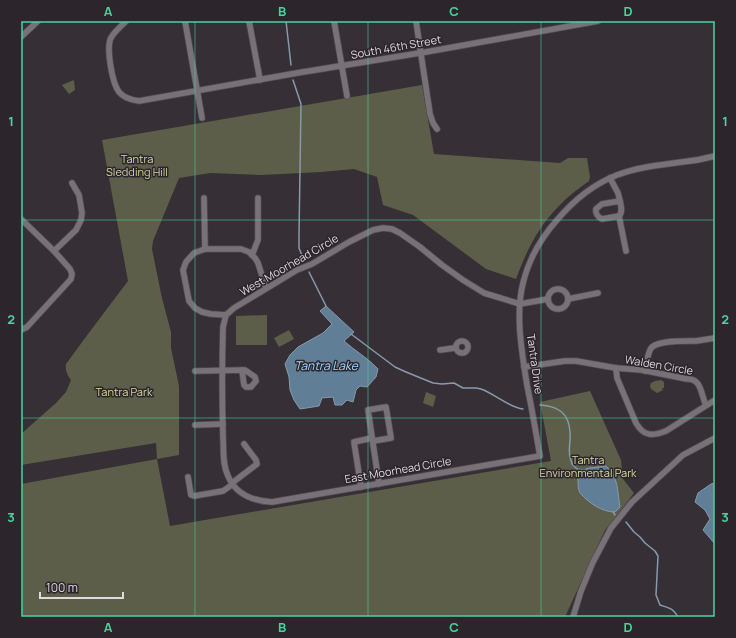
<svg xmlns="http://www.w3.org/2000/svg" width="736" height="638" font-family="Manrope,sans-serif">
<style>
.green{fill:#5c5e49}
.water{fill:#607f97;stroke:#869aac}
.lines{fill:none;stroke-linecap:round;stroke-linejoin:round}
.stream{stroke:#869aac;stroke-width:1.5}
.minor-casing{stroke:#534e53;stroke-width:7}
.minor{stroke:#787178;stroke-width:5.5}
.grid{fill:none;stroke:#48d49d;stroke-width:1;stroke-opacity:0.55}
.labels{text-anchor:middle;stroke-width:3;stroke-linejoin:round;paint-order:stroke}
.street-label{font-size:11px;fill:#dedade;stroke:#2c252b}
.park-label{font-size:11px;fill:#d4da9c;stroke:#2c252b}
.water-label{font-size:12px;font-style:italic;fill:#9fd5ff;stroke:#2c252b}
.neatline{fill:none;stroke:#48d49d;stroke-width:1.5}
.grid-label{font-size:13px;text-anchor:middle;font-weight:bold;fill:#48d49d}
</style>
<rect width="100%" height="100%" fill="#362f36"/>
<g class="green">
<polygon points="74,80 75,90 69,94 62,85"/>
<path d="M422 85 434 154 560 163 568 158H587L590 177 589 181C578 189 567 197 558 207 538 227 526 252 516 279L486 269 413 215 383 205 377 177 354 169 321 172 262 175 210 173 179 178 153 241 152 249 162 298 171 332V348L179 386V455L157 459 170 526 551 461 540 402 590 391 621 460 623 479 634 493 612 522 605 530 565 617H21V484L157 459 156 443 21 465V434L56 403 66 392 71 380C67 375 65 370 66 364L88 334 128 281 102 140Z"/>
<polygon points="267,315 267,345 236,345 236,316"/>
<polygon points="289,330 294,339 279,347 274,338"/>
<polygon points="661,380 664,382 664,388 662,388 663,390 657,393 651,389 650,386 651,383 655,381"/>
<polygon points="426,392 436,396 433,407 423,403"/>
</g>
<g class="water">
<path d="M326 306 354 332 344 341C355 351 368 358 378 369L376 377 367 387 360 386 356 390 353 402 347 400 342 405H335L333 397 322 398 319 406 300 409 294 400 290 390 289 377 285 364 290 355 298 347 323 333 332 324 320 311Z"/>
<path d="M606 466C619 478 617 490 620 507L615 512C602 512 589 503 581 494 578 491 578 485 578 481 577 477 577 473 579 469L583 470 589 468Z"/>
<polygon points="715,483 715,544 703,530 710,519 705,510 695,502 698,493 711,484"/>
</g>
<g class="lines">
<g class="stream">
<polyline points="286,21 291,65"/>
<polyline points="293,80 301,104 299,235 299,248 303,258"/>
<polyline points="309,272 326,306"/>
<path d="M351 334 395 367 406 372 433 383 442 384 454 383 463 388H476L481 389C495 394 508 407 523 409"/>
<path d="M540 405C558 406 569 413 570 432 571 441 568 449 570 457 571 460 571 464 574 466 575 468 577 469 579 470"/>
<polyline points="613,512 615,515"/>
<path d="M626 522 634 532 640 537 645 543 655 551 658 556 656 595 660 605C669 608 673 608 678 617"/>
</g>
<defs>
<g id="minor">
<path d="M126 21C121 27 113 32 110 40 107 51 112 83 119 92 124 98 131 100 139 101L297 73 426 52 598 21"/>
<polyline points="185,21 202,118"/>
<polyline points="249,21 260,80"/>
<polyline points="334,21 347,96"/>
<polyline points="416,21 430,114 433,123 437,129"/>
<polyline points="21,37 38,21"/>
<path d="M610 178 618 193 620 201 602 204 596 209C595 213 598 217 602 219L619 216 626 251"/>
<polyline points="204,198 205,249"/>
<path d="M619 216C623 212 621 206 620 201"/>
<polyline points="21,219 54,251 70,269 72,274 71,279 27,327 21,330"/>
<polyline points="54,251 76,230 81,220 82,213 79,195 72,183"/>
<polyline points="252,255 258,240 258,198"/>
<circle cx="558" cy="299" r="10"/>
<path d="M548 299 520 304 484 293 463 280 442 265 420 247 400 233 392 229 383 228 373 230 349 242 312 264 297 270 234 308 226 315 223 327C222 363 222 400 223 437 224 450 222 464 228 476 236 495 253 501 272 502L540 456C536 433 532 409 527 385 522 353 515 315 523 283 529 258 541 238 557 220 573 201 594 184 617 175 638 167 660 165 682 162 693 161 704 159 715 156"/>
<polyline points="568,299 598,293"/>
<polyline points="226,315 211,314 202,312 195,308 189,301 183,270 186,262 194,253 205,249 241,249 249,252 255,258 258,263 266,288"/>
<circle cx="462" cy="347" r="6"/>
<polyline points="440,350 455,348"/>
<path d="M524 367 565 361H576L616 368 642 370 687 379C702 378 701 396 706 405"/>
<path d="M616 368 617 378 636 423C644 437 653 436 666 431L715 400"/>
<polyline points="195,371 245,370 255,377 256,381 251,387 246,387 244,385 242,370"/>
<path d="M645 371C647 364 647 352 652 347 661 340 685 341 696 341 702 340 709 339 715 338"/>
<polyline points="195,425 223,424"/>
<polyline points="373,441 391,438 386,407 368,410 379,484"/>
<polyline points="188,477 191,495 194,496 223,491 233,484"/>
<polyline points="232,483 257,464 256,460 244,444"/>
<polyline points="361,487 354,442 372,438"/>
<polyline points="573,617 581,591 593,562 611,528 632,502 683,455 715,438"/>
</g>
</defs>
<use href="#minor" class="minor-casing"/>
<use href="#minor" class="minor"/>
</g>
<path class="grid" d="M195 21V617M368 21V617M541 21V617M21 220H715M21 418H715"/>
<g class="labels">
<g class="street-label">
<text transform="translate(396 47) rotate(-10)" y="4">South 46th Street</text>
<text transform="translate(289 265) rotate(-30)" y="4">West Moorhead Circle</text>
<text transform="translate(535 364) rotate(82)" y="4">Tantra Drive</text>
<text transform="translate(659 365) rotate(10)" y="4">Walden Circle</text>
<text transform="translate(398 470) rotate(-10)" y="4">East Moorhead Circle</text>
</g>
<g class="park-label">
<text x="137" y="163">Tantra<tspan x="137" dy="13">Sledding Hill</tspan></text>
<text x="124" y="396">Tantra Park</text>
<text x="588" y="464">Tantra<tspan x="588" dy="13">Environmental Park</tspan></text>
</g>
<g class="water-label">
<text x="326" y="370">Tantra Lake</text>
</g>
</g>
<rect width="736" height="638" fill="none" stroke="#2c252b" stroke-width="44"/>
<path d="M40 592v6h83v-6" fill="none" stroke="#dedade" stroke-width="2"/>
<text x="46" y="592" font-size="12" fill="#dedade" stroke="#2c252b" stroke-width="3" paint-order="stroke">100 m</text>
<rect x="22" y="22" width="692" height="594" class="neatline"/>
<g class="grid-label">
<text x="108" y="16">A</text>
<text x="282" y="16">B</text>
<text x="454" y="16">C</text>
<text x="628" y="16">D</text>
<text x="11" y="126">1</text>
<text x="725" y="126">1</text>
<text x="11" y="324">2</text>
<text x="725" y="324">2</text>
<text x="11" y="522">3</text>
<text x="725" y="522">3</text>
<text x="108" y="632">A</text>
<text x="282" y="632">B</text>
<text x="454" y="632">C</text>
<text x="628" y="632">D</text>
</g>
</svg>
